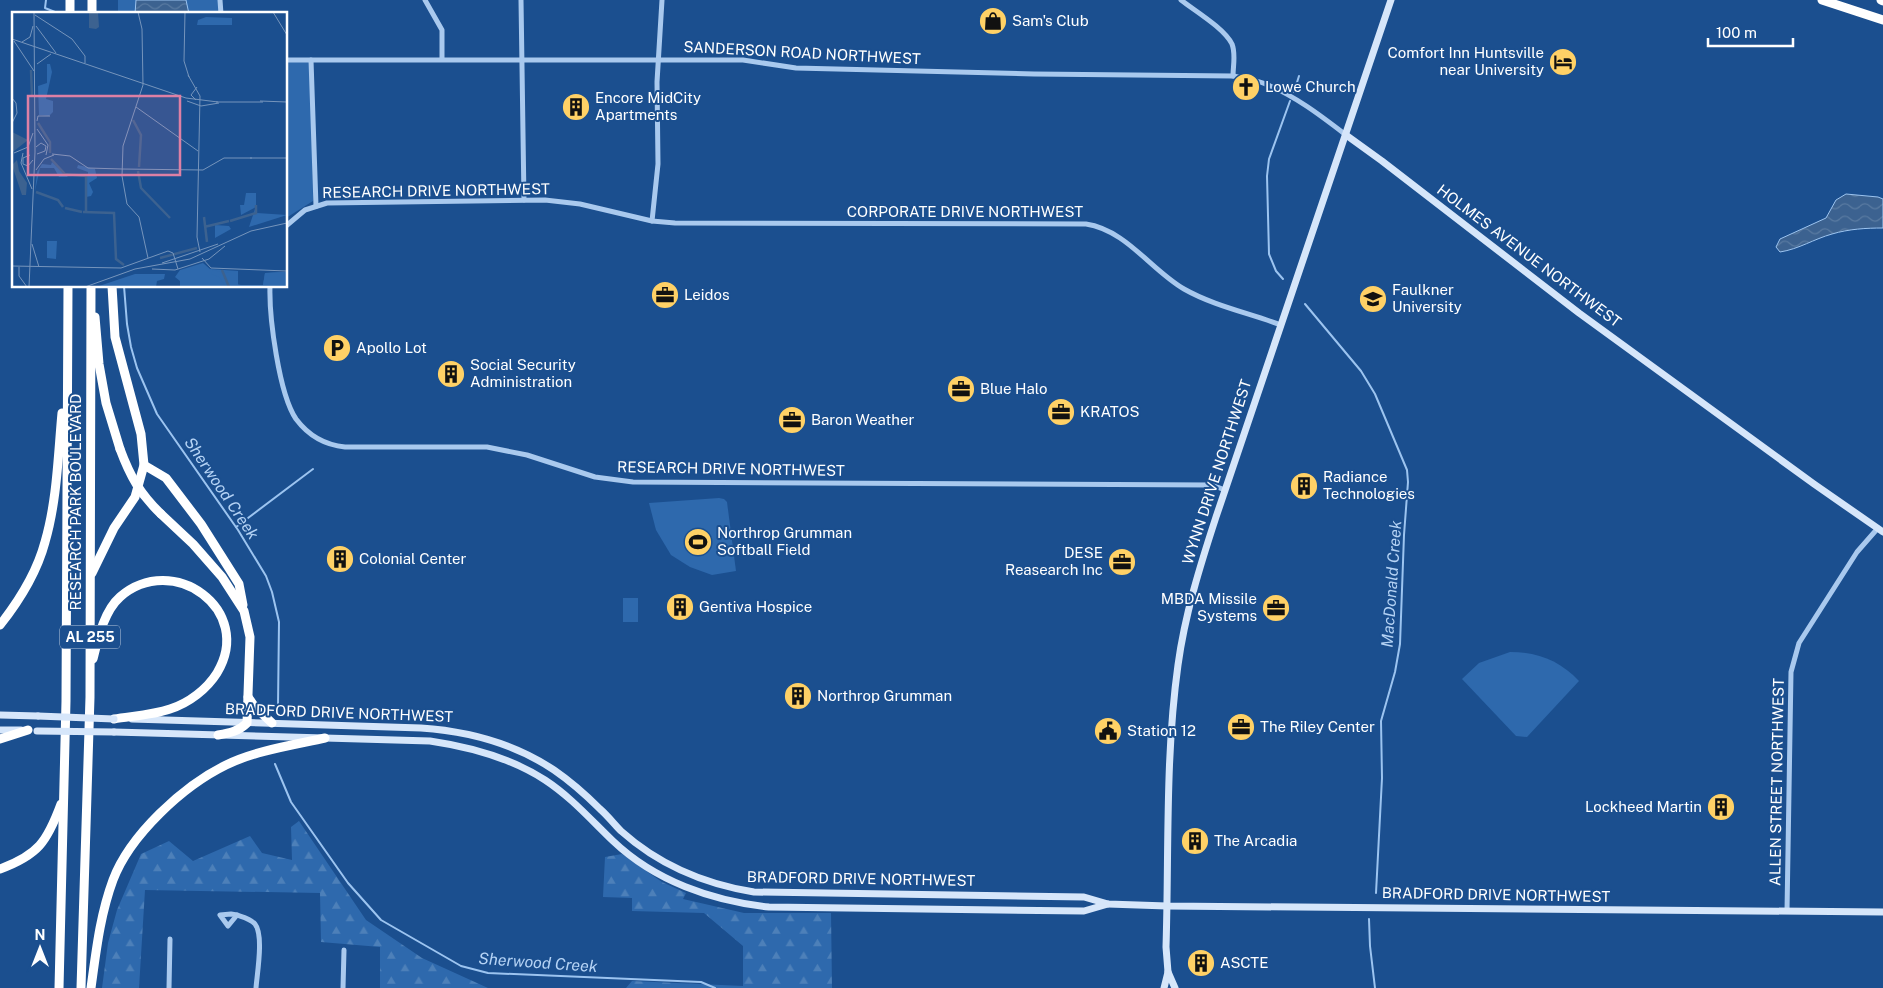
<svg xmlns="http://www.w3.org/2000/svg" width="1883" height="988" font-family="'Public Sans',sans-serif">
<style>
.green{fill:#2e69ad}
.forest{fill:url(#forest-firs)}
.water{fill:url(#water-waves);stroke:#9cc4f0}
.lines{fill:none;stroke-linecap:round;stroke-linejoin:round}
.stream{stroke:#9cc4f0;stroke-width:2}
.street{stroke:#a9c9ee;stroke-width:5}
.secondary{stroke:#d6e6fa;stroke-width:7}
.highway{stroke:#fff;stroke-width:9}
.secondary-bridge{stroke:#d6e6fa;stroke-width:7}
.highway-bridge{stroke:#fff;stroke-width:9}
.labels{text-anchor:middle;stroke-width:4;stroke-linejoin:round;paint-order:stroke}
.shield{fill:#1b4f8f;stroke:#bbcadd;stroke-width:1}
.shield-label{font-size:14px;font-weight:bold;fill:#fff}
.poi-label{font-size:15px;fill:#fff;stroke:#1b4f8f;text-anchor:start}
.street-label{font-size:15px;fill:#fff;stroke:#1b4f8f}
.water-label{font-size:16px;font-style:italic;fill:#b5d3f5;stroke:#1b4f8f}
.inset-river{fill:none;stroke:#3c6290;stroke-width:2.5}
.inset-road{fill:none;stroke:#7695bc;stroke-width:1}
.view{fill:#dd80a5;fill-opacity:0.15;stroke:#dd80a5;stroke-width:2.5}
.inset-edge{fill:none;stroke:#fff;stroke-width:2.5}
</style>
<defs>
<pattern id="forest-firs" width="22" height="20" patternUnits="userSpaceOnUse" patternTransform="scale(1.25)"><rect width="22" height="20" fill="#2e69ad"/><path d="M5 1l3.5 6h-7zM16 11l3.5 6h-7z" fill="#4d80b9"/></pattern>
<pattern id="water-waves" width="16" height="10" patternUnits="userSpaceOnUse" patternTransform="scale(1.25)"><rect width="16" height="10" fill="#3c6290"/><path d="M0 5q4-4 8 0t8 0" fill="none" stroke="#597aa1"/></pattern>
</defs>
<rect width="100%" height="100%" fill="#1b4f8f"/>
<g class="green">
<polygon points="118,0 220,0 221,14 118,14"/>
<polygon points="286,60 311,60 313,197 313,201 286,218"/>
<polygon points="719,498 724,499 727,502 736,571 712,575 690,567 671,555 656,530 649,503"/>
<rect x="623" y="598" width="15" height="24"/>
<path d="M1510 652C1538 652 1560 661 1579 681L1527 737 1516 736 1462 679 1479 663Z"/>
</g>
<g class="forest">
<polygon points="299,821 366,920 422,958 488,988 380,988 380,947 321,942 320,893 145,890 139,988 102,988 108,943 117,910 141,854 169,841 193,861 250,836 262,853 292,860 291,827"/>
<polygon points="622,854 662,882 686,893 683,899 744,913 831,913 832,988 626,988 632,981 743,986 743,946 704,913 632,911 632,898 603,897 605,857"/>
</g>
<g class="water">
<polygon points="136,0 186,0 189,14 135,14"/>
<path d="M1846 194 1878 197 1883 199V228C1866 228 1849 229 1832 234 1814 239 1799 249 1780 252L1776 247 1780 239 1826 218 1836 200Z"/>
</g>
<g class="lines">
<g class="stream">
<polyline points="46,0 45,8 60,14"/>
<polyline points="1294,92 1299,76"/>
<polyline points="1283,279 1276,271 1269,254 1267,176 1269,159 1290,101"/>
<polyline points="124,286 127,324 131,347 137,368 157,414 238,530 266,576 272,592 279,622 278,706"/>
<polyline points="1305,304 1361,371 1375,394 1407,470 1408,482 1404,535 1400,644 1395,672 1381,721 1382,778 1376,893"/>
<polyline points="236,527 313,469"/>
<polyline points="275,764 291,802 348,883 381,920 461,966 488,973 701,982 715,988"/>
<polyline points="1369,919 1370,946 1375,988"/>
</g>
<g class="street">
<polyline points="220,0 221,14"/>
<polyline points="425,0 442,30 442,59"/>
<polyline points="521,0 524,200"/>
<path d="M1181 0C1195 11 1224 28 1232 44 1236 54 1233 66 1233 76"/>
<path d="M286 60H743L796 68 1034 74 1233 76C1243 78 1254 80 1263 83 1294 95 1320 115 1346 135"/>
<polyline points="311,60 316,206"/>
<polyline points="652,221 658,164 657,82 662,0"/>
<path d="M286 226 305 210 327 203 545 200 580 204 652 221 675 223 1086 224C1126 230 1151 270 1184 289 1214 306 1249 313 1281 325"/>
<path d="M270 286C269 317 279 394 296 419 308 435 325 445 345 447H487L527 455 595 477 633 482 1212 485 1225 490"/>
<polyline points="1787,911 1791,672 1799,643 1857,552 1878,528"/>
<polygon points="231,914 237,915 228,926 220,915"/>
<path d="M237 915C243 917 251 919 255 924 264 935 257 974 256 988"/>
<polyline points="169,988 170,939"/>
<polyline points="343,988 344,950"/>
</g>
<g class="secondary">
<polyline points="1346,135 1382,161 1579,313 1814,484 1883,532"/>
<polyline points="0,715 38,716"/>
<path d="M132 719 421 728C467 731 515 744 554 770 570 781 586 795 600 809 608 816 614 824 621 831 659 865 704 884 754 892L1084 897 1108 904 1167 906 1883 912"/>
<polyline points="0,730 21,730"/>
<path d="M114 732 430 741C471 747 511 758 545 780 571 797 591 820 613 841 655 881 712 901 769 907L1084 911 1108 904"/>
<polyline points="1168,972 1175,988"/>
<path d="M1164 988 1168 972 1166 947C1169 853 1165 758 1178 665 1185 614 1200 566 1216 517L1391 0"/>
</g>
<g class="highway">
<polyline points="1822,0 1883,20"/>
<polyline points="1881,0 1883,1"/>
<polyline points="70,14 70,0"/>
<polyline points="92,14 92,0"/>
<polyline points="95,317 99,364 106,403 120,449"/>
<polyline points="144,465 166,478 201,524 239,584 243,605"/>
<path d="M161 514 193 544 222 577 244 611 250 637 247 723C239 731 230 733 218 735"/>
<polyline points="92,573 114,528 135,497 144,465 141,434 115,337 112,286"/>
<path d="M0 625C19 601 37 572 45 542 57 501 58 456 62 413"/>
<path d="M93 659C98 639 104 611 120 597 173 551 255 610 217 673 207 689 189 703 170 709 153 715 132 716 114 719"/>
<polyline points="248,697 255,707 272,723"/>
<polyline points="0,739 28,730"/>
<path d="M0 869C38 855 47 842 61 804"/>
<polyline points="59,988 66,701 68,286"/>
<polyline points="81,988 90,697 91,286"/>
<path d="M91 988C96 952 100 915 113 880 130 835 183 786 226 765 254 751 293 745 325 738"/>
</g>
<g class="secondary-bridge">
<polyline points="38,716 114,719"/>
<polyline points="37,731 114,732"/>
</g>
<path class="highway-bridge" d="M120 449C130 476 140 494 161 514"/>
</g>
<defs>
<symbol id="shop-disc" viewBox="-11 -11 22 22"><circle r="9.5" fill="#ffd166" stroke="#1b4f8f"/><path d="M-5-2.5h2.3a2.7 3.5 0 0 1 5.4 0H5L5.5 6h-11ZM-1.5-2.5h3a1.5 2.3 0 0 0-3 0Z" fill="#111"/></symbol>
<symbol id="hotel-disc" viewBox="-11 -11 22 22"><circle r="9.5" fill="#ffd166" stroke="#1b4f8f"/><path d="M-6-4.5h1.5V1H6V5H4.5V3h-9V5H-6ZM-4 0a1.8 1.8 0 1 1 3.6 0ZM.5 0V-2.5h3Q6-2.5 6 0Z" fill="#111"/></symbol>
<symbol id="church-disc" viewBox="-11 -11 22 22"><circle r="9.5" fill="#ffd166" stroke="#1b4f8f"/><path d="M-1.2-6h2.4v3.5h3.3v2.4h-3.3V6h-2.4V-.1h-3.3v-2.4h3.3Z" fill="#111"/></symbol>
<symbol id="building-disc" viewBox="-11 -11 22 22"><circle r="9.5" fill="#ffd166" stroke="#1b4f8f"/><path d="M-4-6H4V6H1V3H-1V6H-4ZM-2.5-4.3h1.7v1.8h-1.7ZM.8-4.3h1.7v1.8H.8ZM-2.5-1h1.7V.8h-1.7ZM.8-1h1.7V.8H.8Z" fill="#111"/></symbol>
<symbol id="office-disc" viewBox="-11 -11 22 22"><circle r="9.5" fill="#ffd166" stroke="#1b4f8f"/><path d="M-6-3h4V-5.5h4V-3h4V5H-6ZM-1-4.5V-3h2v-1.5ZM-6 0V1H6V0Z" fill="#111"/></symbol>
<symbol id="university-disc" viewBox="-11 -11 22 22"><circle r="9.5" fill="#ffd166" stroke="#1b4f8f"/><path d="M0-5L7-2L0 1L-7-2ZM-4 1L0 2.5L4 1V4Q0 6-4 4Z" fill="#111"/></symbol>
<symbol id="parking-disc" viewBox="-11 -11 22 22"><circle r="9.5" fill="#ffd166" stroke="#1b4f8f"/><path d="M-3.5-5.5H1a3.5 3.5 0 0 1 0 7H-1V5.5H-3.5ZM-1-3.4V-.6H.8a1.4 1.4 0 0 0 0-2.8Z" fill="#111"/></symbol>
<symbol id="stadium-disc" viewBox="-11 -11 22 22"><circle r="9.5" fill="#ffd166" stroke="#1b4f8f"/><path d="M0-5a6.5 5 0 1 0 0 10a6.5 5 0 1 0 0-10ZM-3.5-1.8h7v3.6h-7Z" fill="#111"/></symbol>
<symbol id="civic-disc" viewBox="-11 -11 22 22"><circle r="9.5" fill="#ffd166" stroke="#1b4f8f"/><path d="M-.6-6.5H3V-4.5H.6V-3L4-1V1h2V6H-6V1h2V-1L-.6-3ZM-1.2 2.5V6h2.4V2.5Z" fill="#111"/></symbol>
</defs>
<g fill-rule="evenodd">
<use href="#shop-disc" x="977" y="5" width="32" height="32"/>
<use href="#hotel-disc" x="1547" y="46" width="32" height="32"/>
<use href="#church-disc" x="1230" y="71" width="32" height="32"/>
<use href="#building-disc" x="560" y="91" width="32" height="32"/>
<use href="#office-disc" x="649" y="279" width="32" height="32"/>
<use href="#university-disc" x="1357" y="283" width="32" height="32"/>
<use href="#parking-disc" x="321" y="332" width="32" height="32"/>
<use href="#building-disc" x="435" y="358" width="32" height="32"/>
<use href="#office-disc" x="945" y="373" width="32" height="32"/>
<use href="#office-disc" x="1045" y="396" width="32" height="32"/>
<use href="#office-disc" x="776" y="404" width="32" height="32"/>
<use href="#building-disc" x="1288" y="470" width="32" height="32"/>
<use href="#stadium-disc" x="682" y="526" width="32" height="32"/>
<use href="#building-disc" x="324" y="543" width="32" height="32"/>
<use href="#office-disc" x="1106" y="546" width="32" height="32"/>
<use href="#building-disc" x="664" y="591" width="32" height="32"/>
<use href="#office-disc" x="1260" y="592" width="32" height="32"/>
<use href="#building-disc" x="782" y="680" width="32" height="32"/>
<use href="#office-disc" x="1225" y="711" width="32" height="32"/>
<use href="#civic-disc" x="1092" y="715" width="32" height="32"/>
<use href="#building-disc" x="1705" y="791" width="32" height="32"/>
<use href="#building-disc" x="1179" y="825" width="32" height="32"/>
<use href="#building-disc" x="1185" y="947" width="32" height="32"/>
</g>
<g class="labels">
<rect class="shield" x="60" y="625.5" width="60" height="23" rx="4"/>
<g class="shield-label">
<text x="90" y="642">AL 255</text>
</g>
<g class="poi-label">
<text x="1012" y="26">Sam's Club</text>
<text x="1544" y="58" text-anchor="end">Comfort Inn Huntsville<tspan x="1544" dy="17">near University</tspan></text>
<text x="1265" y="92">Lowe Church</text>
<text x="595" y="103">Encore MidCity<tspan x="595" dy="17">Apartments</tspan></text>
<text x="1392" y="295">Faulkner<tspan x="1392" dy="17">University</tspan></text>
<text x="684" y="300">Leidos</text>
<text x="356" y="353">Apollo Lot</text>
<text x="470" y="370">Social Security<tspan x="470" dy="17">Administration</tspan></text>
<text x="980" y="394">Blue Halo</text>
<text x="1080" y="417">KRATOS</text>
<text x="811" y="425">Baron Weather</text>
<text x="1323" y="482">Radiance<tspan x="1323" dy="17">Technologies</tspan></text>
<text x="717" y="538">Northrop Grumman<tspan x="717" dy="17">Softball Field</tspan></text>
<text x="1103" y="558" text-anchor="end">DESE<tspan x="1103" dy="17">Reasearch Inc</tspan></text>
<text x="359" y="564">Colonial Center</text>
<text x="1257" y="604" text-anchor="end">MBDA Missile<tspan x="1257" dy="17">Systems</tspan></text>
<text x="699" y="612">Gentiva Hospice</text>
<text x="817" y="701">Northrop Grumman</text>
<text x="1260" y="732">The Riley Center</text>
<text x="1127" y="736">Station 12</text>
<text x="1702" y="812" text-anchor="end">Lockheed Martin</text>
<text x="1214" y="846">The Arcadia</text>
<text x="1220" y="968">ASCTE</text>
</g>
<g class="street-label">
<text transform="translate(802 53) rotate(3)" y="5">SANDERSON ROAD NORTHWEST</text>
<text transform="translate(436 191) rotate(-1)" y="5">RESEARCH DRIVE NORTHWEST</text>
<text x="965" y="217">CORPORATE DRIVE NORTHWEST</text>
<text transform="translate(1529 256) rotate(37)" y="5">HOLMES AVENUE NORTHWEST</text>
<text transform="translate(731 469) rotate(1)" y="5">RESEARCH DRIVE NORTHWEST</text>
<text transform="translate(1217 472) rotate(-72)" y="5">WYNN DRIVE NORTHWEST</text>
<text transform="translate(76 502) rotate(-90)" y="5">RESEARCH PARK BOULEVARD</text>
<text transform="translate(339 713) rotate(2)" y="5">BRADFORD DRIVE NORTHWEST</text>
<text transform="translate(1777 782) rotate(-89)" y="5">ALLEN STREET NORTHWEST</text>
<text transform="translate(861 879) rotate(1)" y="5">BRADFORD DRIVE NORTHWEST</text>
<text transform="translate(1496 895) rotate(1)" y="5">BRADFORD DRIVE NORTHWEST</text>
</g>
<g class="water-label">
<text transform="translate(222 488) rotate(56)" y="6">Sherwood Creek</text>
<text transform="translate(1391 584) rotate(-86)" y="6">MacDonald Creek</text>
<text transform="translate(538 962) rotate(4)" y="6">Sherwood Creek</text>
</g>
</g>
<g transform="translate(12 12)">
<rect width="275" height="275" fill="#1b4f8f"/>
<path d="M35 52H38L40 60 34 87 41 89V100L37 104 27 103 26 74 35 71ZM234 181H244V195L229 203 228 193H232ZM35 229H45L44 247 35 246ZM191 251 198 257 226 259V273H251L253 261 272 260 275 275H168V269L163 265 168 258ZM123 262H153L152 267 145 269 144 275H84Z" fill="#2e69ad"/>
<path d="M194 5 220 6V13H185L186 8ZM40 150 56 165H47L42 156H28L23 179 25 160 30 152 39 153ZM66 153 83 157 85 166 77 171 81 180 79 184 74 185V165L66 164 76 163V160L65 156ZM243 197 245 201 275 203 237 215ZM203 213 217 214 219 217 203 226ZM201 258 211 261 214 259 213 261 226 259V272H229L214 275 207 265 199 262Z" fill="#2e69ad"/>
<path d="M270 260H275V275H226L251 273 253 261Z" fill="#2e69ad"/>
<path d="M77 0H86L87 15 84 17 77 16ZM0 120 16 128 2 139H0ZM5 148 7 159 15 171 14 183H10L0 153Z" fill="#3c6290"/>
<path class="inset-river" d="M19 58 20 84M121 108 129 123 127 155M26 111 38 130V141M39 147 53 162 74 164V200M126 159 129 176 158 206M24 180 46 188 51 195M53 196 70 200M71 200 102 201 104 247 112 253M192 205 195 230M218 209 244 201V193M192 215 217 209M148 246 185 236M210 258 217 275"/>
<path class="inset-road" d="M126 0 130 17 131 73 111 134 110 164 115 192 127 205 136 246M173 0 172 49 177 65M261 0 275 23M23 3 60 27 73 44V51M24 14 44 41M0 27 174 86 206 90M2 29 22 59M10 30 18 25 21 14M25 52 39 42M176 63 188 84 185 225 188 240M0 86 4 91 5 101 0 111M184 88 179 83 185 75M175 89 189 94 207 91M248 89 275 90M204 90H251M124 95 186 139M25 109 26 104H38M25 117 36 133 34 143M24 135 29 131 34 134 33 139 25 142M2 141 16 135 21 121M11 141 9 151 20 177M40 142 58 144 76 156 110 157 191 158 212 146H240M18 143 11 146V152L16 154 21 148M238 146H275M24 158 32 147 42 143M20 232 27 255M190 246 199 256 275 259M150 251 206 232M0 254 109 256 156 239 161 241 166 257M7 255V264L15 275M140 257 163 258 197 247 213 234M17 275 23 140 22 0M73 275 123 257 178 247 239 219 275 211"/>
<path class="view" d="M16 84H168V163H16Z"/>
<rect width="275" height="275" class="inset-edge"/>
</g>
<g transform="translate(40 948)" stroke="#1b4f8f" stroke-width="4" paint-order="stroke">
<path d="M0-4L9 19L0 12L-9 19Z" fill="#ffffff"/>
<text y="-8" font-size="14" font-weight="bold" text-anchor="middle" fill="#ffffff">N</text>
</g>
<path d="M1708 38v8h85v-8" fill="none" stroke="#ffffff" stroke-width="2.5"/>
<text x="1716" y="38" font-size="15" fill="#ffffff" stroke="#1b4f8f" stroke-width="4" paint-order="stroke">100 m</text>
</svg>
